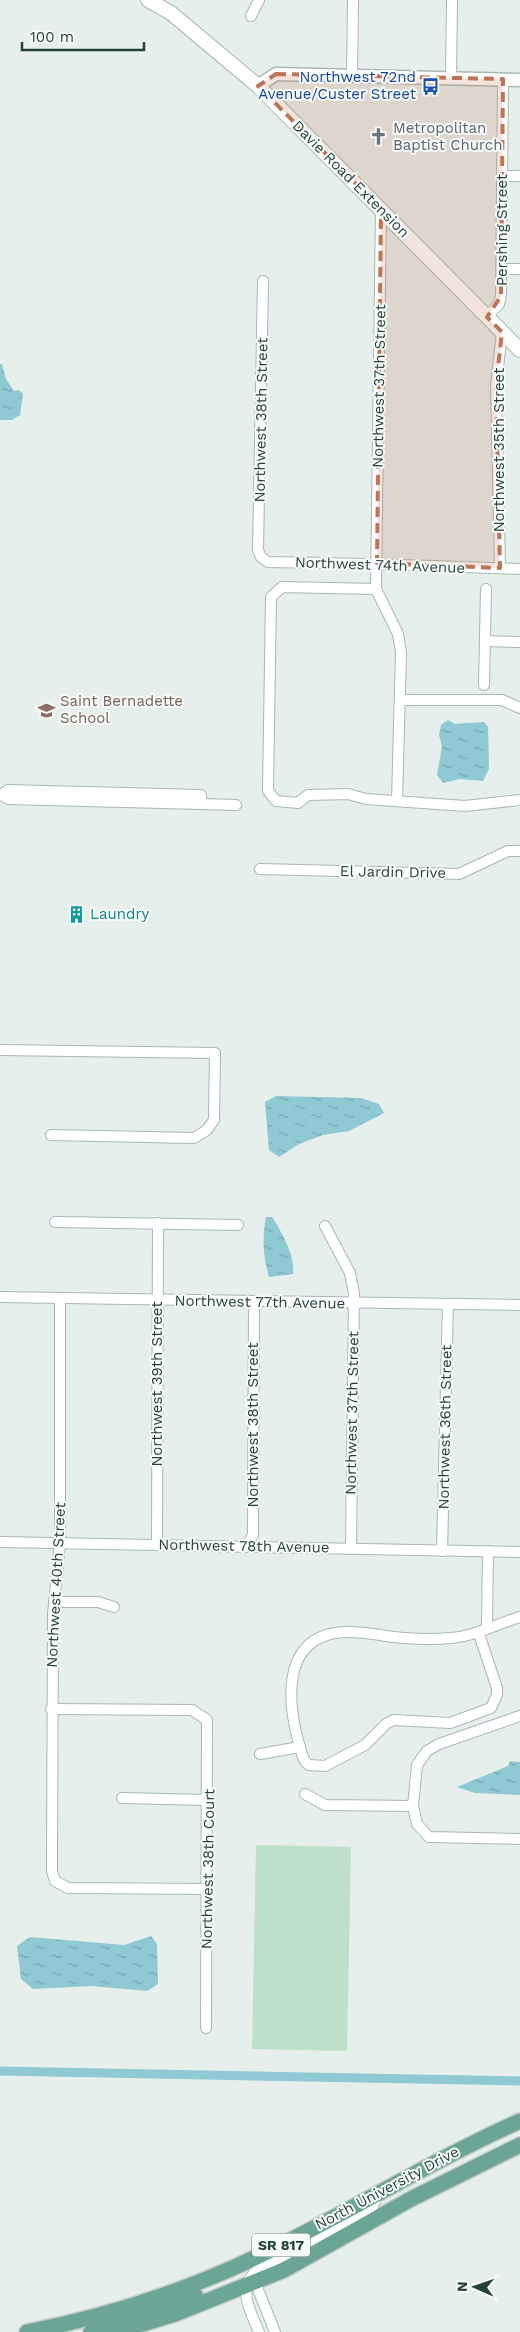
<svg xmlns="http://www.w3.org/2000/svg" width="520" height="2332" font-family="'Work Sans',sans-serif">
<style>
.green{fill:#bfe0c8}
.water{fill:url(#water-ripples)}
.lines{fill:none;stroke-linecap:round;stroke-linejoin:round}
.canal{stroke:#8ec9d4;stroke-width:9}
.minor-casing{stroke:#a8b8b2;stroke-width:12}
.tertiary-casing{stroke:#a8b8b2;stroke-width:15}
.secondary-casing{stroke:#a4bbb3;stroke-width:16}
.primary-casing{stroke:#c2cac8;stroke-width:18}
.minor{stroke:#fff;stroke-width:10}
.tertiary{stroke:#fff;stroke-width:12}
.secondary{stroke:#fff;stroke-width:14}
.primary{stroke:#6aa596;stroke-width:15}
.marked{fill:#c07456;fill-opacity:0.2;stroke:#c07456;stroke-width:4;stroke-dasharray:10 6;stroke-linejoin:round}
.labels{text-anchor:middle;stroke-width:4;stroke-linejoin:round;paint-order:stroke}
.shield{fill:#f7fbf9;stroke:#637a73;stroke-width:1}
.shield-label{font-size:14px;font-weight:bold;fill:#24423a}
.transit-label{font-size:15px;fill:#164399;stroke:#f7fbf9;text-anchor:end}
.worship-label{font-size:15px;fill:#5b616d;stroke:#f7fbf9;text-anchor:start}
.street-label{font-size:15px;fill:#24423a;stroke:#f7fbf9}
.education-label{font-size:15px;fill:#785e54;stroke:#f7fbf9;text-anchor:start}
.culture-label{font-size:15px;fill:#0d838f;stroke:#f7fbf9;text-anchor:start}
</style>
<defs>
<pattern id="water-ripples" width="26" height="14" patternUnits="userSpaceOnUse" patternTransform="scale(1.25)"><rect width="26" height="14" fill="#8ec9d4"/><path d="M2 4q2-2 4 0t4 0M15 11q2-2 4 0t4 0" fill="none" stroke="#74a5ad"/></pattern>
</defs>
<rect width="100%" height="100%" fill="#e6efeb"/>
<polygon class="green" points="256,1845 351,1847 347,2051 252,2049"/>
<g class="water">
<polygon points="0,364 2,364 6,379 14,391 19,390 23,394 20,415 12,420 0,420"/>
<polygon points="448,720 455,724 484,722 488,727 489,769 483,781 460,779 443,783 437,775 442,746 439,735 441,725"/>
<polygon points="276,1096 361,1098 379,1104 384,1113 349,1131 323,1135 299,1144 279,1157 269,1150 265,1102"/>
<path d="M266 1217H272C282 1233 295 1255 293 1274L269 1277C263 1258 262 1237 266 1217Z"/>
<polygon points="510,1761 520,1762 520,1795 475,1793 457,1787 508,1766"/>
<polygon points="151,1936 157,1944 158,1984 147,1991 91,1986 33,1989 21,1979 17,1946 30,1937 124,1945"/>
</g>
<g class="lines">
<polyline class="canal" points="0,2071 520,2081"/>
<defs>
<g id="minor">
<polyline points="251,16 259,0"/>
<polyline points="352,76 353,0"/>
<polyline points="451,77 452,0"/>
<polyline points="502,176 520,176"/>
<polyline points="381,209 376,589 398,634 401,652 397,801"/>
<polyline points="503,269 520,269"/>
<path d="M263 281 258 550 261 557 268 562C352 563 436 566 520 569"/>
<polyline points="487,317 499,304 501,296 503,79"/>
<polyline points="500,568 496,386 502,332"/>
<polyline points="376,589 282,587 271,597 268,791 276,801 298,803 308,795 348,794 366,799 465,806 520,800"/>
<polyline points="485,641 520,642"/>
<polyline points="484,685 486,589"/>
<polyline points="400,700 502,700 520,708"/>
<polygon points="8,790 201,795 201,804 8,799 1,795"/>
<polyline points="201,804 236,805"/>
<polyline points="260,869 459,874 508,851 520,851"/>
<polyline points="0,1050 215,1053 214,1120 207,1130 194,1138 51,1135"/>
<polyline points="55,1222 238,1225"/>
<polyline points="325,1226 350,1273 354,1293 351,1548"/>
<polyline points="0,1297 520,1305"/>
<polyline points="60,1298 60,1543 53,1614 52,1871 55,1881 68,1888 207,1889"/>
<polyline points="0,1542 520,1552"/>
<polyline points="157,1545 158,1223"/>
<polyline points="247,1546 253,1535 254,1302"/>
<polyline points="442,1551 448,1304"/>
<polyline points="54,1602 98,1602 114,1607"/>
<polyline points="487,1628 488,1551"/>
<path d="M479 1634 497 1688V1695L491 1708 450 1723 394 1720 387 1723 365 1745 325 1766 309 1765 304 1760C288 1713 275 1635 345 1632 362 1631 378 1635 394 1637 413 1639 433 1640 451 1638 476 1636 496 1624 520 1617"/>
<polyline points="51,1709 192,1710 207,1720 206,2028"/>
<polyline points="520,1716 439,1744 427,1751 417,1765 413,1806 417,1824 429,1837 520,1839"/>
<polyline points="260,1754 300,1747"/>
<polyline points="305,1794 325,1805 413,1806"/>
<polyline points="122,1798 208,1800"/>
<polyline points="255,2282 275,2332"/>
<path d="M259 2332C249 2308 236 2288 259 2268L345 2225 372 2208 379 2193"/>
</g>
<polyline id="tertiary" points="258,86 276,74 520,80"/>
<polyline id="secondary" points="148,0 171,13 258,86 520,350"/>
<g id="primary">
<path d="M27 2332C109 2316 192 2289 267 2252 353 2210 433 2160 520 2121"/>
<polyline points="91,2332 195,2295"/>
<polyline points="116,2332 175,2314 284,2270 411,2199 520,2145"/>
</g>
</defs>
<use href="#minor" class="minor-casing"/>
<use href="#tertiary" class="tertiary-casing"/>
<use href="#secondary" class="secondary-casing"/>
<use href="#primary" class="primary-casing"/>
<use href="#minor" class="minor"/>
<use href="#tertiary" class="tertiary"/>
<use href="#secondary" class="secondary"/>
<use href="#primary" class="primary"/>
</g>
<path class="marked" d="M276 74 503 79 501 296 487 317 502 332 496 386 500 568 377 563 381 209 258 86Z"/>
<defs>
<symbol id="bus-bare" viewBox="-9 -9 18 18"><path d="M-5-6H5V4H4V6H2V4H-2V6H-4V4H-5ZM-3.5-4V0h7V-4ZM-3.5 1.2v1.5H-2V1.2ZM2 1.2v1.5H3.5V1.2Z" fill="#1a4fb4" stroke="#f7fbf9" stroke-width="2.5" paint-order="stroke"/></symbol>
<symbol id="church-bare" viewBox="-9 -9 18 18"><path d="M-1.2-6h2.4v3.5h3.3v2.4h-3.3V6h-2.4V-.1h-3.3v-2.4h3.3Z" fill="#6b7280" stroke="#f7fbf9" stroke-width="2.5" paint-order="stroke"/></symbol>
<symbol id="school-bare" viewBox="-9 -9 18 18"><path d="M0-5L7-2L0 1L-7-2ZM-4 1L0 2.5L4 1V4Q0 6-4 4Z" fill="#8d6e63" stroke="#f7fbf9" stroke-width="2.5" paint-order="stroke"/></symbol>
<symbol id="building-bare" viewBox="-9 -9 18 18"><path d="M-4-6H4V6H1V3H-1V6H-4ZM-2.5-4.3h1.7v1.8h-1.7ZM.8-4.3h1.7v1.8H.8ZM-2.5-1h1.7V.8h-1.7ZM.8-1h1.7V.8H.8Z" fill="#0f9aa8" stroke="#f7fbf9" stroke-width="2.5" paint-order="stroke"/></symbol>
</defs>
<g fill-rule="evenodd">
<use href="#bus-bare" x="418" y="74" width="25" height="25"/>
<use href="#church-bare" x="366" y="124" width="25" height="25"/>
<use href="#school-bare" x="34" y="698" width="25" height="25"/>
<use href="#building-bare" x="64" y="902" width="25" height="25"/>
</g>
<g class="labels">
<rect class="shield" x="252" y="2233.5" width="58" height="23" rx="4"/>
<g class="shield-label">
<text x="281" y="2250">SR 817</text>
</g>
<g class="transit-label">
<text x="416" y="82">Northwest 72nd<tspan x="416" dy="17">Avenue/Custer Street</tspan></text>
</g>
<g class="worship-label">
<text x="393" y="133">Metropolitan<tspan x="393" dy="17">Baptist Church</tspan></text>
</g>
<g class="street-label">
<text transform="translate(351 179) rotate(45)" y="5">Davie Road Extension</text>
<text transform="translate(502 230) rotate(-90)" y="5">Pershing Street</text>
<text transform="translate(379 386) rotate(-89)" y="5">Northwest 37th Street</text>
<text transform="translate(261 420) rotate(-89)" y="5">Northwest 38th Street</text>
<text transform="translate(499 450) rotate(-90)" y="5">Northwest 35th Street</text>
<text transform="translate(380 565) rotate(2)" y="5">Northwest 74th Avenue</text>
<text transform="translate(393 872) rotate(1)" y="5">El Jardin Drive</text>
<text transform="translate(260 1302) rotate(1)" y="5">Northwest 77th Avenue</text>
<text transform="translate(157 1384) rotate(-90)" y="5">Northwest 39th Street</text>
<text transform="translate(352 1413) rotate(-89)" y="5">Northwest 37th Street</text>
<text transform="translate(253 1425) rotate(-90)" y="5">Northwest 38th Street</text>
<text transform="translate(445 1427) rotate(-89)" y="5">Northwest 36th Street</text>
<text transform="translate(244 1546) rotate(1)" y="5">Northwest 78th Avenue</text>
<text transform="translate(56 1585) rotate(-87)" y="5">Northwest 40th Street</text>
<text transform="translate(208 1869) rotate(-89)" y="5">Northwest 38th Court</text>
<text transform="translate(387 2188) rotate(-28)" y="5">North University Drive</text>
</g>
<g class="education-label">
<text x="60" y="706">Saint Bernadette<tspan x="60" dy="17">School</tspan></text>
</g>
<g class="culture-label">
<text x="90" y="919">Laundry</text>
</g>
</g>
<g transform="translate(475 2287) rotate(272)" stroke="#f7fbf9" stroke-width="4" paint-order="stroke">
<path d="M0-4L9 19L0 12L-9 19Z" fill="#24423a"/>
<text y="-8" font-size="14" font-weight="bold" text-anchor="middle" fill="#24423a">N</text>
</g>
<path d="M22 42v8h122v-8" fill="none" stroke="#24423a" stroke-width="2.5"/>
<text x="30" y="42" font-size="15" fill="#24423a" stroke="#f7fbf9" stroke-width="4" paint-order="stroke">100 m</text>
</svg>
